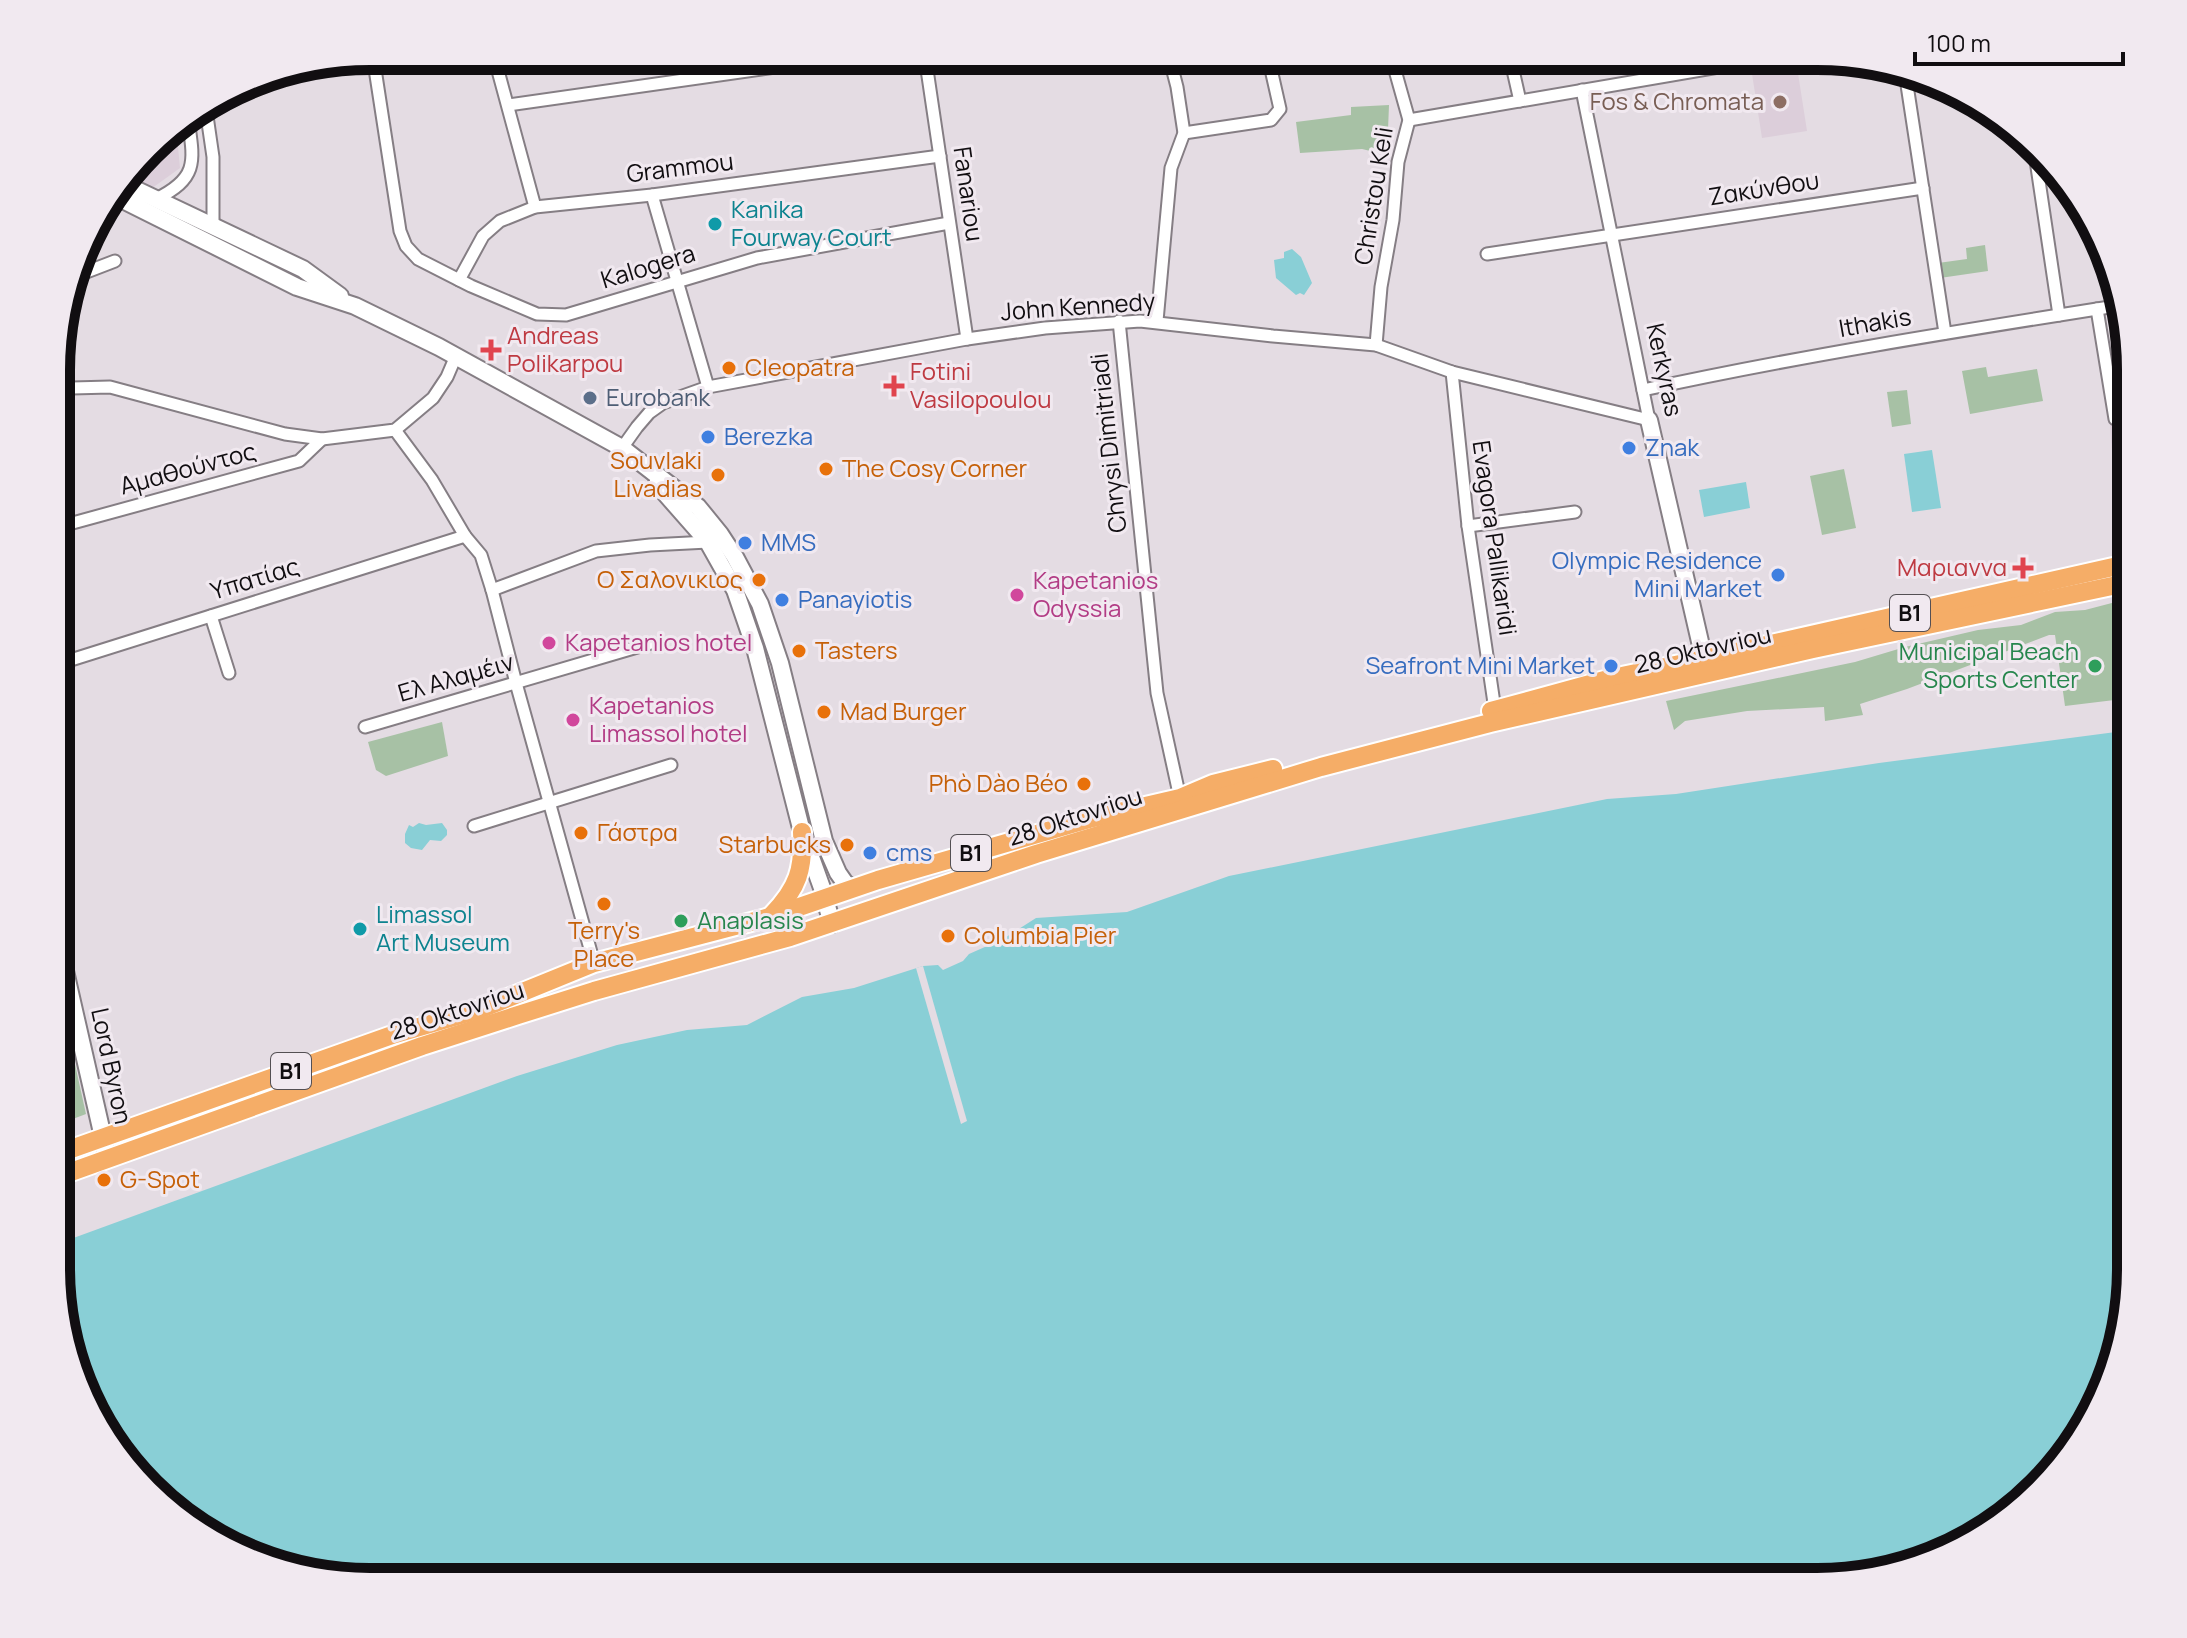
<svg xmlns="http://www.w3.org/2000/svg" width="2187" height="1638" font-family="Manrope,sans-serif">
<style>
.built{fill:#dcceda}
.green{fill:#a7c1a5}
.water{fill:#89cfd6}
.pier{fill:#e4dce3}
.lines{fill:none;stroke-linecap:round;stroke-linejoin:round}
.street-casing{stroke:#857e84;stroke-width:15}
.secondary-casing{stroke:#857e84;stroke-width:20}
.primary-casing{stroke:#fff;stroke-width:22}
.street{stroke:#fff;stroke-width:11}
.secondary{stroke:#fff;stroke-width:16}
.primary{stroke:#f5ad67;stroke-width:18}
.education-dot{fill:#8d6e63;stroke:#f1e9f0;stroke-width:3}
.culture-dot{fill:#0f9aa8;stroke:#f1e9f0;stroke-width:3}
.health-dot{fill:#e0444e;stroke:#f1e9f0;stroke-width:3}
.food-dot{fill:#e8710a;stroke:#f1e9f0;stroke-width:3}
.service-dot{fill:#5c6f8a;stroke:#f1e9f0;stroke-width:3}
.shop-dot{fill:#3f7fe0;stroke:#f1e9f0;stroke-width:3}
.hotel-dot{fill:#d1479c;stroke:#f1e9f0;stroke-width:3}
.leisure-dot{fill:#2e9e5b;stroke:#f1e9f0;stroke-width:3}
.labels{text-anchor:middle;stroke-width:6;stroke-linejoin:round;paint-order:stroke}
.shield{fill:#f1e9f0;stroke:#545054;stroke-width:2}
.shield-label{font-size:22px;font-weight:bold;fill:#110e11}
.education-label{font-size:24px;fill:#785e54;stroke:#f1e9f0;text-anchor:end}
.street-label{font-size:24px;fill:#110e11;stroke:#f1e9f0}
.culture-label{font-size:24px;fill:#0d838f;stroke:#f1e9f0;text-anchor:start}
.health-label{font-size:24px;fill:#be3a42;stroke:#f1e9f0;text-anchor:start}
.food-label{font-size:24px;fill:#c56008;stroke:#f1e9f0;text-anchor:start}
.service-label{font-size:24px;fill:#4e5e75;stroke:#f1e9f0;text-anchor:start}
.shop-label{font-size:24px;fill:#366cbe;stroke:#f1e9f0;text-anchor:start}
.hotel-label{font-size:24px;fill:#b23c85;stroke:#f1e9f0;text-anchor:start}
.leisure-label{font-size:24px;fill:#27864d;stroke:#f1e9f0;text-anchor:end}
.rim{fill:none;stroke:#110e11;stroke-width:10}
</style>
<rect width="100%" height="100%" fill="#e4dce3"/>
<g class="built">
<polygon points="1797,67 1807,131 1762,138 1752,74"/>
<polygon points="176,126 180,168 148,191 125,180 163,134"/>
<polygon points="2131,423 2131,557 2120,559 2110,425"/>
</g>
<g class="green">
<polygon points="1389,105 1387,155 1362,149 1300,153 1296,122 1351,115 1351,107"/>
<polygon points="1985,245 1988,271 1940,278 1938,263 1967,259 1966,248"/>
<polygon points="1986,367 1988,377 2037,369 2043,401 1970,414 1962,371"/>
<polygon points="1907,390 1911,424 1892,427 1887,392"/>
<polygon points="1844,469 1856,528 1822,535 1810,476"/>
<polygon points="2131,598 2131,698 2065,706 2055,635 2049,635 1907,689 1860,704 1863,715 1825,721 1824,707 1747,711 1685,721 1674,730 1666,701 1855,662 1905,647 1978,630 2021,625 2055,612 2085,610"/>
<polygon points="442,722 448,756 386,776 376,770 368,742"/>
<polygon points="57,983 86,1114 57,1125"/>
</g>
<g class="water">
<polygon points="1292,249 1301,257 1312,283 1304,295 1300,293 1296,295 1276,278 1274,260 1284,258 1284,252"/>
<polygon points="1932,450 1941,508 1912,512 1904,454"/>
<polygon points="1746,482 1750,508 1704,517 1699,490"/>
<polygon points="2131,730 2130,1289 2107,1389 2053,1475 1956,1550 1817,1582 350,1581 250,1558 163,1504 89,1408 57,1289 57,1244 517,1076 617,1045 687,1030 747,1025 802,997 854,988 923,966 938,965 943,970 963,961 969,954 1003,939 1036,918 1127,912 1229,876 1607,799 1676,794 1879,763"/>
<polygon points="419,823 426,825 442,823 447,830 447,835 441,841 430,840 422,850 411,848 405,843 405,834 409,825 413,827"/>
</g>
<polygon class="pier" points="923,966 967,1121 961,1124 916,968"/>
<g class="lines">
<defs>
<g id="street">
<polyline points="373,56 400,231 406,246 418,259 471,286 537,314 566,315 757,258 949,223"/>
<polyline points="494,56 535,207"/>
<polyline points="925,56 967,339"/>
<polyline points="1510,57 1520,101"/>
<polyline points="1905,72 1945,333"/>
<polyline points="508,105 853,56"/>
<polyline points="206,109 213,157 213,227"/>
<polyline points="1409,120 1777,57"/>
<polyline points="1184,133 1271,120 1280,109 1268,56"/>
<polyline points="2034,147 2059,315"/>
<polyline points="652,195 708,387"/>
<path d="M156 199C199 178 194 161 188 119"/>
<polyline points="1487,254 1923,188"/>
<polyline points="76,276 115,261"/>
<polyline points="459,280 483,236 500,221 535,207 652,195 940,156"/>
<polyline points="2097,309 2115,419 2131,416"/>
<polyline points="1119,321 1157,693 1180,798"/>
<polyline points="1157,321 1171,168 1184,133 1177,87 1169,56"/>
<polyline points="1376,345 1381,287 1393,220 1398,162 1409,120 1391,56"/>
<polyline points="1452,372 1468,526 1495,710"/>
<path d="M1643 390C1799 356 1958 331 2116 306"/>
<polyline points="59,391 72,388 110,387 285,434 322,439 395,430 433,398 447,377 456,356"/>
<polyline points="395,430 432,480 465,536 481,555 492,590 516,683 594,963"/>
<polyline points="622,448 637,427 649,413 663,403 708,387 967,339 1045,328 1140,321 1273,336 1376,345 1452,372 1649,420 1582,90"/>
<polyline points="1468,526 1575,512"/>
<polyline points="58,527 299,461 322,439"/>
<polyline points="492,590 596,551 650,545 708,542"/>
<polyline points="211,616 229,673"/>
<polyline points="58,664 465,536"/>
<polyline points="365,727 651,643"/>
<polyline points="474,826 671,765"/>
</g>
<g id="secondary">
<polyline points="122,183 303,269 340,296"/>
<polyline points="113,195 297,287 355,306 439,347 622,448 698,507 720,534 735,557 760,604 780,663 824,841 838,873 845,883 854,889"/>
<polyline points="1649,420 1704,659"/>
<polyline points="657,484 708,542 735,590 755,648 802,832 822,888 832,924"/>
<polyline points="57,936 108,1159"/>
</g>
<g id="primary">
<polyline points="1491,711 1612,678 1704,659 2131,563"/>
<path d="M772 915C798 888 804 869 802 832"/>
<polyline points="57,1154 395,1034 481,1009 594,963 770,917 878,880 1089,819 1180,798 1213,784 1273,769"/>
<polyline points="57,1177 422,1046 518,1015 594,991 790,937 1036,854 1321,767 1490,723 1813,649 2131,582"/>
</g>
</defs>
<use href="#street" class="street-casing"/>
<use href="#secondary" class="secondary-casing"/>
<use href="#primary" class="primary-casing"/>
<use href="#street" class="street"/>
<use href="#secondary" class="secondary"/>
<use href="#primary" class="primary"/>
</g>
<circle class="education-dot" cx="1780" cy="102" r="8"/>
<g class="culture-dot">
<circle cx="715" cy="224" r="8"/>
<circle cx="360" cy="929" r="8"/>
</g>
<g class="health-dot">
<path d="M487 338h8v8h8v8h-8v8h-8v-8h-8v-8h8z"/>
<path d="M890 374h8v8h8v8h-8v8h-8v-8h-8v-8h8z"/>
<path d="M2019 556h8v8h8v8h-8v8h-8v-8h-8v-8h8z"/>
</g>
<g class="food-dot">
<circle cx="729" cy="368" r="8"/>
<circle cx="826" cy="469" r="8"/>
<circle cx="718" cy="475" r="8"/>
<circle cx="759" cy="580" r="8"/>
<circle cx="799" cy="651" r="8"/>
<circle cx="824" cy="712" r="8"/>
<circle cx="1084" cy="784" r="8"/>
<circle cx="581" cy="833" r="8"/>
<circle cx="847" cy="845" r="8"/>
<circle cx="604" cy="904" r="8"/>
<circle cx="948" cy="936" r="8"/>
<circle cx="104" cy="1180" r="8"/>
</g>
<circle class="service-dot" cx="590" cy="398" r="8"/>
<g class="shop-dot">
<circle cx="708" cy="437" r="8"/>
<circle cx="1629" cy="448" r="8"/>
<circle cx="745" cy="543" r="8"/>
<circle cx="1778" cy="575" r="8"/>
<circle cx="782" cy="600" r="8"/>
<circle cx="1611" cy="666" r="8"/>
<circle cx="870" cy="853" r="8"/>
</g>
<g class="hotel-dot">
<circle cx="1017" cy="595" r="8"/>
<circle cx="549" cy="643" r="8"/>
<circle cx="573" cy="720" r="8"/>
</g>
<g class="leisure-dot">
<circle cx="2095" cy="666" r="8"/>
<circle cx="681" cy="921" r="8"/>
</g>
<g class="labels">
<g class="shield">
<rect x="1890" y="595" width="40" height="36" rx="6"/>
<rect x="951" y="835" width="40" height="36" rx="6"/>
<rect x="271" y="1053" width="40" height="36" rx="6"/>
</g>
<g class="shield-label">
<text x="1910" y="621">B1</text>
<text x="971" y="861">B1</text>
<text x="291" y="1079">B1</text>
</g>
<g class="education-label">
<text x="1764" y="110">Fos &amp; Chromata</text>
</g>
<g class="street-label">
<text transform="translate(680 168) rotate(-7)" y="8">Grammou</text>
<text transform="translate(1764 189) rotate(-9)" y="8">Ζακύνθου</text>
<text transform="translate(968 194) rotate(82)" y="8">Fanariou</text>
<text transform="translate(1374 196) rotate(-81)" y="8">Christou Keli</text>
<text transform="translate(648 267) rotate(-17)" y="8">Kalogera</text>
<text transform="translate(1078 307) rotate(-4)" y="8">John Kennedy</text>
<text transform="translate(1875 323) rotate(-10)" y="8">Ithakis</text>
<text transform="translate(1664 370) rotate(78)" y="8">Kerkyras</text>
<text transform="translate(1109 443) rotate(-96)" y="8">Chrysi Dimitriadi</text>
<text transform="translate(188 469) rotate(-15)" y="8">Αμαθούντος</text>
<text transform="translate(1494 538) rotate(82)" y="8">Evagora Pallikaridi</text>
<text transform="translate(255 579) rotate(-17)" y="8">Υπατίας</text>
<text transform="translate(1703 650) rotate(-13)" y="8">28 Oktovriou</text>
<text transform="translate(456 678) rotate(-16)" y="8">Ελ Αλαμέιν</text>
<text transform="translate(1075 817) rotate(-18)" y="8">28 Oktovriou</text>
<text transform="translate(457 1011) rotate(-18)" y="8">28 Oktovriou</text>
<text transform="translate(111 1066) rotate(78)" y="8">Lord Byron</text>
</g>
<g class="culture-label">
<text x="731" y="218">Kanika<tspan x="731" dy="28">Fourway Court</tspan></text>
<text x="376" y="923">Limassol<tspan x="376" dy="28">Art Museum</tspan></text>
</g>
<g class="health-label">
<text x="507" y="344">Andreas<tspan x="507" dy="28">Polikarpou</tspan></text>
<text x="910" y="380">Fotini<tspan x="910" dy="28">Vasilopoulou</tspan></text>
<text x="2007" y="576" text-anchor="end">Μαριαννα</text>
</g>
<g class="food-label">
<text x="745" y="376">Cleopatra</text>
<text x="702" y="469" text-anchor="end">Souvlaki<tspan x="702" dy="28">Livadias</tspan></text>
<text x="842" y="477">The Cosy Corner</text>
<text x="743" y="588" text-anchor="end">Ο Σαλονικιος</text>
<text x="815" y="659">Tasters</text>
<text x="840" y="720">Mad Burger</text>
<text x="1068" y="792" text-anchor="end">Phò Dào Béo</text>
<text x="597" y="841">Γάστρα</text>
<text x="831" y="853" text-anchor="end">Starbucks</text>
<text x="604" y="939" text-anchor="middle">Terry's<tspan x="604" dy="28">Place</tspan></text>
<text x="964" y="944">Columbia Pier</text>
<text x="120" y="1188">G-Spot</text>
</g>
<g class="service-label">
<text x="606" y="406">Eurobank</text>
</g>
<g class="shop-label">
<text x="724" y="445">Berezka</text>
<text x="1645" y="456">Znak</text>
<text x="761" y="551">MMS</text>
<text x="1762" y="569" text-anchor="end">Olympic Residence<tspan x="1762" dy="28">Mini Market</tspan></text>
<text x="798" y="608">Panayiotis</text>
<text x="1595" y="674" text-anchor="end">Seafront Mini Market</text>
<text x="886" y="861">cms</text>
</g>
<g class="hotel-label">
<text x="1033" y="589">Kapetanios<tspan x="1033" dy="28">Odyssia</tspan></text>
<text x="565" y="651">Kapetanios hotel</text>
<text x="589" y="714">Kapetanios<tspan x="589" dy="28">Limassol hotel</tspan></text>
</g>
<g class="leisure-label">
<text x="2079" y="660">Municipal Beach<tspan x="2079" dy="28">Sports Center</tspan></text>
<text x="697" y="929" text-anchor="start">Anaplasis</text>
</g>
</g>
<path d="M0 0H2187V1638H0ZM370 70H1817A300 300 0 0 1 2117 370V1268A300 300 0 0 1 1817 1568H370A300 300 0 0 1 70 1268V370A300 300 0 0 1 370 70Z" fill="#f1e9f0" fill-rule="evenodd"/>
<path class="rim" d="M370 70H1817A300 300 0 0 1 2117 370V1268A300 300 0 0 1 1817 1568H370A300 300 0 0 1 70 1268V370A300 300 0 0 1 370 70Z"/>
<path d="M1915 52v12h208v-12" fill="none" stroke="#110e11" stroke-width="4"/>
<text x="1927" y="52" font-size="24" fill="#110e11" stroke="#f1e9f0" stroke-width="6" paint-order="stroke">100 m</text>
</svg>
